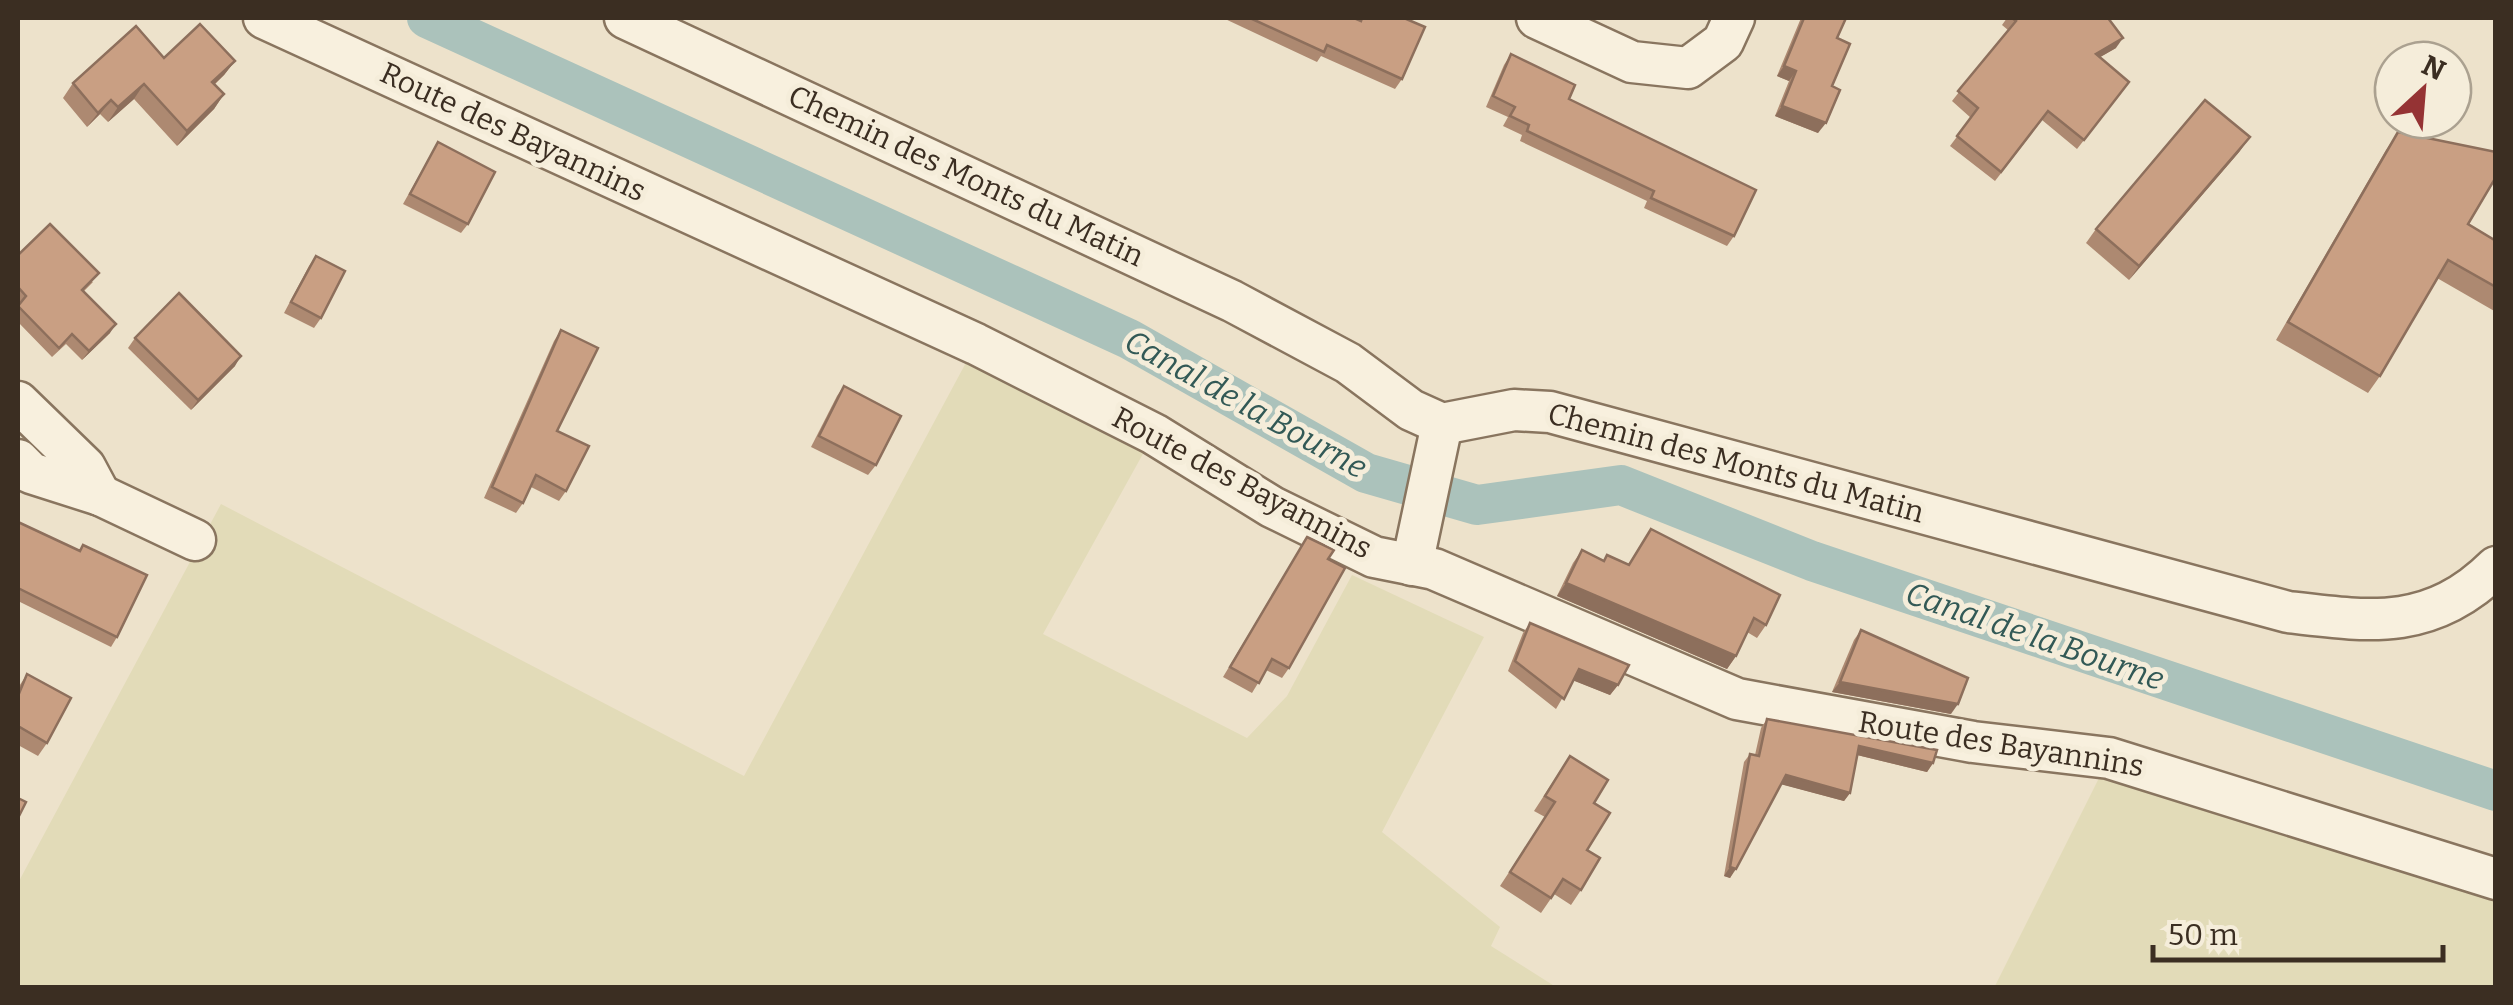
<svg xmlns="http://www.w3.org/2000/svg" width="2513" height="1005" font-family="Bitter,serif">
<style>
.farmland{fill:#e2dbb8}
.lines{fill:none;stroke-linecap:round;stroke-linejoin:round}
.canal{stroke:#abc2bb;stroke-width:40}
.minor-casing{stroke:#89755f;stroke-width:45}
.minor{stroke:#f8f0de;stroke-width:40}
.wall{fill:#ad8971}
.shaded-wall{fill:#8d6f5c}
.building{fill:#c99f83;stroke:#8d6f5c;stroke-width:2.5}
.labels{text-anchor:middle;stroke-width:10;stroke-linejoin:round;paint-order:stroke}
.street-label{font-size:30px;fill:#3b2e22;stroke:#f5edda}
.water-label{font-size:32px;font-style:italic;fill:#325956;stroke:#f5edda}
</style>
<rect width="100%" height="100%" fill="#ede2cb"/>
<g class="farmland">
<polygon points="976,344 1154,434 1043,634 1247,738 1287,696 1352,575 1484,637 1382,832 1500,927 1491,946 1556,987 18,988 18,883 221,504 744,776"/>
<polygon points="2109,758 2495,879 2495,987 1994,988"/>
</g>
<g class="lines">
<polyline class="canal" points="427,18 1129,339 1366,473 1477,505 1621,485 1812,561 2496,791"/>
<defs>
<g id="minor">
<polyline points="264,18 976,344 1154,434 1272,507 1374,557 1434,569 1737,699 1973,742 2109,758 2496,879"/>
<path d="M625 18 1232 301 1348 363 1411 410 1442 424 1514 410 1550 412 2288 612C2371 622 2431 631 2496 567"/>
<polyline points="1537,18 1632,62 1688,68 1723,42 1734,18"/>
<polyline points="18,402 85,467 100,495"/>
<polyline points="18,460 31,473 100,495 195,540"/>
<polyline points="1412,565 1442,424"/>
</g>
</defs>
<use href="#minor" class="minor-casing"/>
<use href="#minor" class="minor"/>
</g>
<g class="wall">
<polygon points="1223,18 1354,18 1358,20 1359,18 1404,18 1402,79 1395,89 1321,56 1317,62"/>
<polygon points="1801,18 1846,18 1837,38 1832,86 1818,133 1775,116 1789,81 1777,76"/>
<polygon points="2007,18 2108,18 2116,48 2100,57 2122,92 2077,149 2042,120 1995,181 1950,146 1971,118 1952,101 2008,30 2002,25"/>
<polygon points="1511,54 1569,99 1734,236 1727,246 1644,208 1647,201 1520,141 1522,135 1503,126 1508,117 1486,107 1504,65"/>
<polygon points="164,58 235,61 224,75 215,84 224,94 214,109 177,146 134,99 108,122 100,114 87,127 63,98 73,83"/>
<polygon points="2398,133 2468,224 2496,241 2496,312 2437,278 2380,376 2368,393 2276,340 2386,150"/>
<polygon points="438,142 468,224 461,233 403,204"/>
<polygon points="2240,151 2129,280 2086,243 2096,229"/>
<polygon points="18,255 93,282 83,292 110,333 82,360 66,344 52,357 18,322"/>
<polygon points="316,256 321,318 314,328 284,313 309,266"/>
<polygon points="561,330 557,431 566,491 559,501 531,487 523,503 516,513 484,498 554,341"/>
<polygon points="135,338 235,366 191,410 128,348"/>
<polygon points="844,386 876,465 868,475 811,447 837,396"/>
<polygon points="18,522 79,551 83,545 117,637 111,647 18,601"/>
<polygon points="1651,529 1766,625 1757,638 1747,632 1736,656 1727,669 1557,596 1573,563 1582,550 1604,560 1628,565"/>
<polygon points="1307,537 1289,668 1282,678 1266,670 1252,693 1223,677"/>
<polygon points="1530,623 1618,685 1610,695 1573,680 1556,709 1508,671 1523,633"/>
<polygon points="1861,630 1951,714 1832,692 1854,640"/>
<polygon points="27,674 47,743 38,756 18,745 18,688"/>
<polygon points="1767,719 1933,763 1927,772 1857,755 1850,793 1844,801 1781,784 1730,878 1724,876 1744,762 1750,754 1755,755 1761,728"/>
<polygon points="1560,771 1594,803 1581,890 1571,905 1554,894 1541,913 1500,886 1545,817 1534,811"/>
</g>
<g class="shaded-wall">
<polygon points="2123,38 2116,48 2090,63 2096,54"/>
<polygon points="235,61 224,75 202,96 212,82"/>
<polygon points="1784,66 1796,71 1789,81 1777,76"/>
<polygon points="144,84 134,99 108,122 118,107"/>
<polygon points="224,94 214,109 177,146 187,131"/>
<polygon points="111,100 100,114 87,127 98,113"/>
<polygon points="1782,106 1826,123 1818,133 1775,116"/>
<polygon points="2250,137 2240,151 2129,280 2139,266"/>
<polygon points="116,324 110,333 82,360 89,351"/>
<polygon points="241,356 235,366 191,410 198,400"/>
<polygon points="1566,583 1736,656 1727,669 1557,596"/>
<polygon points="1579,669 1618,685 1610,695 1572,680"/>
<polygon points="1840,682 1958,704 1951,714 1832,692"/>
<polygon points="1859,746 1933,763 1927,772 1853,754"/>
<polygon points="1786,775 1850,793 1844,801 1780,784"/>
<polygon points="1730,867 1736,869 1730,878 1724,876"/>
</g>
<g class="building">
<polygon points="1250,18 1354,18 1361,21 1362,18 1404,18 1425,27 1402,79 1327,45 1324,52"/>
<polygon points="1804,18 1846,18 1837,38 1850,44 1832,86 1840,90 1826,123 1782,106 1796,71 1784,66"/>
<polygon points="2012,18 2108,18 2123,38 2096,54 2129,82 2084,140 2048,111 2001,172 1957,136 1978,108 1958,91 2016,21"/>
<polygon points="200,24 235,61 212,82 224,94 187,131 144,84 118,107 111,100 98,113 73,83 136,26 164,58"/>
<polygon points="1511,54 1575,85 1569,99 1756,190 1734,236 1651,198 1654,191 1527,131 1529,125 1510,116 1515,107 1493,96"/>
<polygon points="2205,100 2250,137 2139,266 2096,229"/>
<polygon points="2398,132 2496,152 2496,177 2468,224 2496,241 2496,287 2448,260 2380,376 2288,322"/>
<polygon points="438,142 495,172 468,224 410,194"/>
<polygon points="50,224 99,273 82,290 116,324 89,351 72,334 59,348 18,306 26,296 18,287 18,255"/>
<polygon points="316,256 345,271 321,318 291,302"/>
<polygon points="179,293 241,356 198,400 135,338"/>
<polygon points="561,330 598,348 557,431 589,446 566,491 536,475 523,503 492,487"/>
<polygon points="844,386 901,416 876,465 819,436"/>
<polygon points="18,522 80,551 83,545 147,575 117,637 18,588"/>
<polygon points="1651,529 1780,595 1766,625 1754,618 1736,656 1566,583 1582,550 1604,561 1607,555 1629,565"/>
<polygon points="1307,537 1334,550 1328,559 1345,568 1289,668 1272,659 1259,683 1230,667"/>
<polygon points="1530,623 1629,665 1618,685 1579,669 1564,699 1515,661"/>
<polygon points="1861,630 1968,678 1958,704 1840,682"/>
<polygon points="27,674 71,698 47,743 18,726 18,694 18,696"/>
<polygon points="1767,719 1937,750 1933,763 1859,746 1850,793 1786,775 1736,869 1730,867 1750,754 1759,756"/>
<polygon points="1570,756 1608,780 1594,803 1610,813 1587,850 1600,858 1581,890 1563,879 1551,898 1510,872 1555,802 1545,796"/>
<polygon points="18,798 26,802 18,818"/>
</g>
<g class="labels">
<g class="street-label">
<text transform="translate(513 132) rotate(25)" y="10">Route des Bayannins</text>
<text transform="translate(966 176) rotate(25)" y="10">Chemin des Monts du Matin</text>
<text transform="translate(1736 463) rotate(15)" y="10">Chemin des Monts du Matin</text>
<text transform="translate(1242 483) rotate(28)" y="10">Route des Bayannins</text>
<text transform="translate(2001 744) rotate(9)" y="10">Route des Bayannins</text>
</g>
<g class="water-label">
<text transform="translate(1246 404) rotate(29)" y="11">Canal de la Bourne</text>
<text transform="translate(2035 636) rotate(19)" y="11">Canal de la Bourne</text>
</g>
</g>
<rect width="2513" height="1005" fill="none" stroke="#3b2e22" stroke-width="40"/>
<g transform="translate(2423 90) rotate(26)"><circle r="48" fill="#f5edda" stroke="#aba190" stroke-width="2.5"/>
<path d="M0-8L18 38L0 25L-18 38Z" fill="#953334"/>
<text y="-15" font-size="28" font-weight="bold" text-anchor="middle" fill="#3b2e22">N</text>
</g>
<path d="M2153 945v15h290v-15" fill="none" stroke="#3b2e22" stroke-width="5"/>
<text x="2168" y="945" font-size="30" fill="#3b2e22" stroke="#f5edda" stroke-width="8" paint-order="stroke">50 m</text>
</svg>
